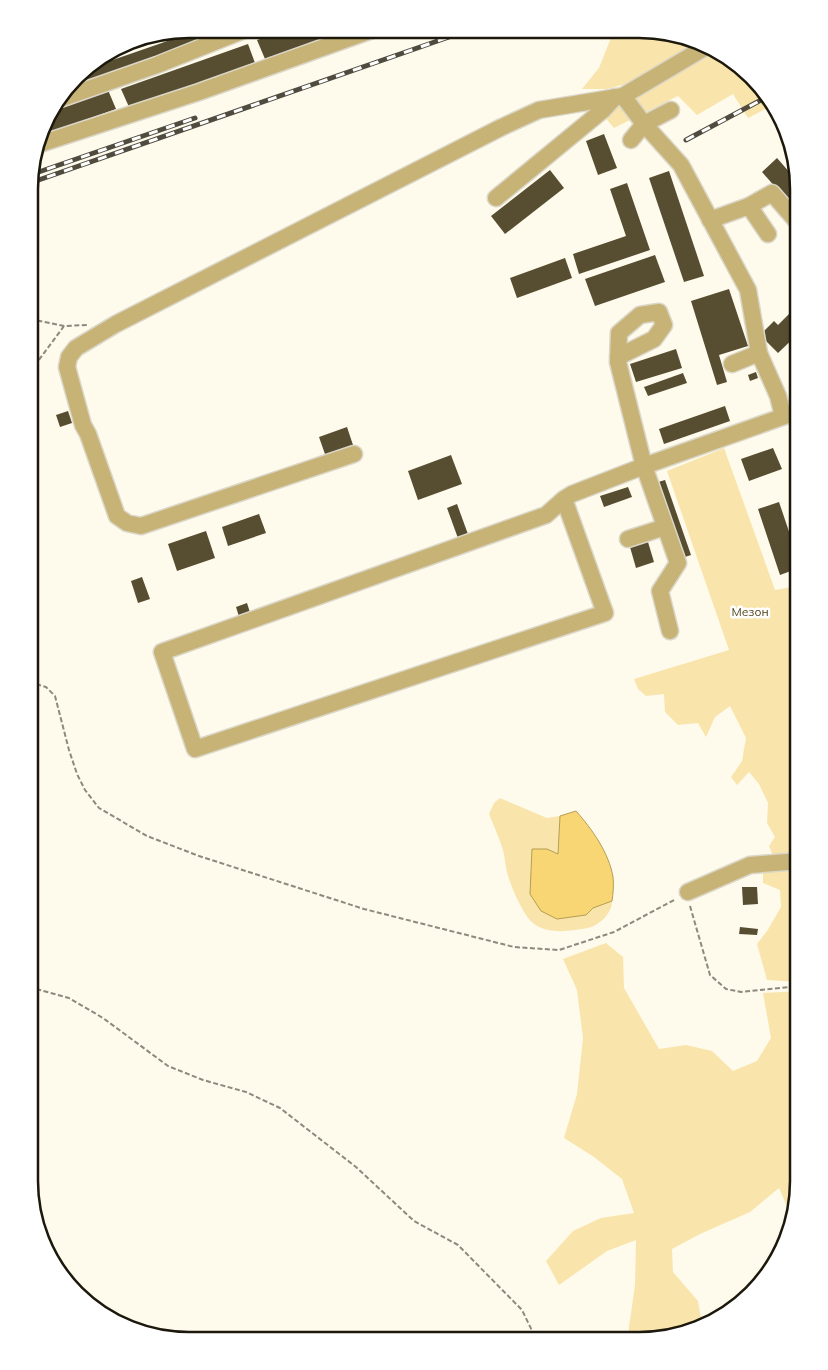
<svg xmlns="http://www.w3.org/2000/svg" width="828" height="1370" font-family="Mulish,sans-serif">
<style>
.green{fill:#f9e5ac}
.water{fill:#f7d673;stroke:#b59d54}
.building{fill:#574d31}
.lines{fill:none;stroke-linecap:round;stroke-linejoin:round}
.minor-casing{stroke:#dad6c8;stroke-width:19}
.path{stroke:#8d897c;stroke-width:2;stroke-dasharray:5 2.5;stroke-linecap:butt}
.minor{stroke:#c8b376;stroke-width:16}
.rail-casing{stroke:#4f4b3f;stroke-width:5}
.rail{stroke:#fff;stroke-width:3;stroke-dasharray:9;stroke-linecap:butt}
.labels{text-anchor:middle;stroke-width:5;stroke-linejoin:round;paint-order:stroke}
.park-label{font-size:12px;fill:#52451b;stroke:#fff}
.rim{fill:none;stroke:#1c180c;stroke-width:2.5}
</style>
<rect width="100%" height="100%" fill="#fefaec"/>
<g class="green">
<polygon points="614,30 661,30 696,45 633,82 607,89 582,89 599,68"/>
<polygon points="709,50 737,62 771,106 748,118 733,94 697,115 678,96 614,128 603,115"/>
<polygon points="724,448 775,590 797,586 799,606 799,857 774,858 769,846 775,837 767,823 768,803 759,784 749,772 737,785 731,777 742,761 746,738 730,706 715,717 706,737 698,723 678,725 665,712 664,694 646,696 638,689 634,679 729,650 667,471"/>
<path d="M500 798 547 818 560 816 558 854 586 915 593 908 612 901C612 913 600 925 588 928 572 931 547 935 533 923 523 915 510 885 507 872 505 865 505 857 503 850 499 838 494 826 489 814L494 803Z"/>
<polygon points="799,866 799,982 767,980 757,944 767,931 781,907 780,890 763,883 763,871"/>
<polygon points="606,943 623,957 624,988 659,1049 686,1045 712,1051 733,1071 757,1061 771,1038 763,993 799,991 799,1193 796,1206 789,1211 779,1188 750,1212 700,1234 672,1249 673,1272 698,1301 701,1318 707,1324 701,1329 640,1341 627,1341 635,1285 636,1240 607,1251 559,1285 546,1261 573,1231 601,1218 634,1213 622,1179 594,1157 564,1138 577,1094 583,1038 577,990 563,959"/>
</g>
<path class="water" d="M576 811C592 829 609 853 613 877 614 885 613 894 612 901L593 908 586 915 557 919 541 911 530 894 532 849H547L558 854 560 816Z"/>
<g class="building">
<polygon points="202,29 215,29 217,35 68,88 81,71"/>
<polygon points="290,29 349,29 349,30 265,59 257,40"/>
<polygon points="248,44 255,63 129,107 121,89"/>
<polygon points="108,90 116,109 40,136 45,117 50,111"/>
<polygon points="604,134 617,168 598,175 586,141"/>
<polygon points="777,158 798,182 799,214 762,172"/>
<polygon points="550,170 564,188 505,234 491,216"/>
<polygon points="669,171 704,276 684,282 649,178"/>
<polygon points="627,183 650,250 579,274 573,254 626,236 610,189"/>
<polygon points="655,255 665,282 595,306 585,279"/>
<polygon points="565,258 572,278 517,298 510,278"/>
<polygon points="729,289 748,346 719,355 727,382 717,385 691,301"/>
<polygon points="799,304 799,333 778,353 760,335 774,321 778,325"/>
<polygon points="676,349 682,368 636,382 630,364"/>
<polygon points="756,372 758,378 750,381 748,375"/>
<polygon points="683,373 687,383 648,396 644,387"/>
<polygon points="725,406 730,421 664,444 659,429"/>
<polygon points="68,411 72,423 60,427 56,415"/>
<polygon points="347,427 354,448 326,457 319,437"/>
<polygon points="773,448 782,469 749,481 741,459"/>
<polygon points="451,455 462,484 418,500 408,471"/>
<polygon points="665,480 691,555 682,558 655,483"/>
<polygon points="628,487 632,497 604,507 600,496"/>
<polygon points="779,502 799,561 799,568 780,575 758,509"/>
<polygon points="457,504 469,537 459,541 447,508"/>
<polygon points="259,514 266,533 228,546 222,527"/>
<polygon points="206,531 215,558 177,571 168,544"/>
<polygon points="648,542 654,562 636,568 630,547"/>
<polygon points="142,577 150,599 138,603 131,581"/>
<polygon points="247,603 251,616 240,620 236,607"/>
<polygon points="742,887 757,887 758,904 743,905"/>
<polygon points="740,927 758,929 757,935 739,934"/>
</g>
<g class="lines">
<defs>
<g id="minor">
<polyline points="125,42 131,40"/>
<polyline points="623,96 644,124 681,165 748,290 759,353 778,396 783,416"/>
<polyline points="60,99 157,65 247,29"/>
<polyline points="631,140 644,124 671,110"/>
<polyline points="37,145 199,92 375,29"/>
<polyline points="496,198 603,110 615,97"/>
<polyline points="749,206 772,193 799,224"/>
<polyline points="710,220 749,206 768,234"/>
<polyline points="618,357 654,339 664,325 659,312 640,315 619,333 618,362 644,466 678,563 660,591 670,631"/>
<polyline points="732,364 759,353"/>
<polyline points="354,454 141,526 127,523 117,516 88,434 83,425 67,367 69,357 76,348 116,324 500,128 539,110 623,96 704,48"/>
<polyline points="564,499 605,613 195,749 162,652 546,515 564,499 572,494 644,466 799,411"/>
<polyline points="628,539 665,527"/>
<polyline points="688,892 750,865 799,861"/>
</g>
</defs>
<use href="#minor" class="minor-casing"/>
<g class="path">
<polyline points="30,319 64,326"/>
<polyline points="30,372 64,326 87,325"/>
<polyline points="29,682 46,687 55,696 69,750 77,774 85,790 99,808 147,836 199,856 364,909 514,947 559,950 614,932 676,899"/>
<polyline points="690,906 710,975 726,989 741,992 799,986"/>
<polyline points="29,987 69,998 103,1018 168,1066 203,1080 246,1092 280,1108 356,1167 414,1221 458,1245 522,1310 537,1341"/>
<polyline points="760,1284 773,1255 792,1228"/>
</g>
<use href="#minor" class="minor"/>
<defs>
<g id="rail">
<polyline points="686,140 765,98"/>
<polyline points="30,175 195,118"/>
<polyline points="30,183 469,30"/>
</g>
</defs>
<use href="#rail" class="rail-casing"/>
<use href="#rail" class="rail"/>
</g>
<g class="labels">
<g class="park-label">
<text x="750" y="616">Мезон</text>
</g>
</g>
<path d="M0 0H828V1370H0ZM189 38H639A151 151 0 0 1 790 189V1181A151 151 0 0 1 639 1332H189A151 151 0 0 1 38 1181V189A151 151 0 0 1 189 38Z" fill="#fff" fill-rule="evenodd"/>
<path class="rim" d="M189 38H639A151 151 0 0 1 790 189V1181A151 151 0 0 1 639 1332H189A151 151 0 0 1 38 1181V189A151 151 0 0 1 189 38Z"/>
</svg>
